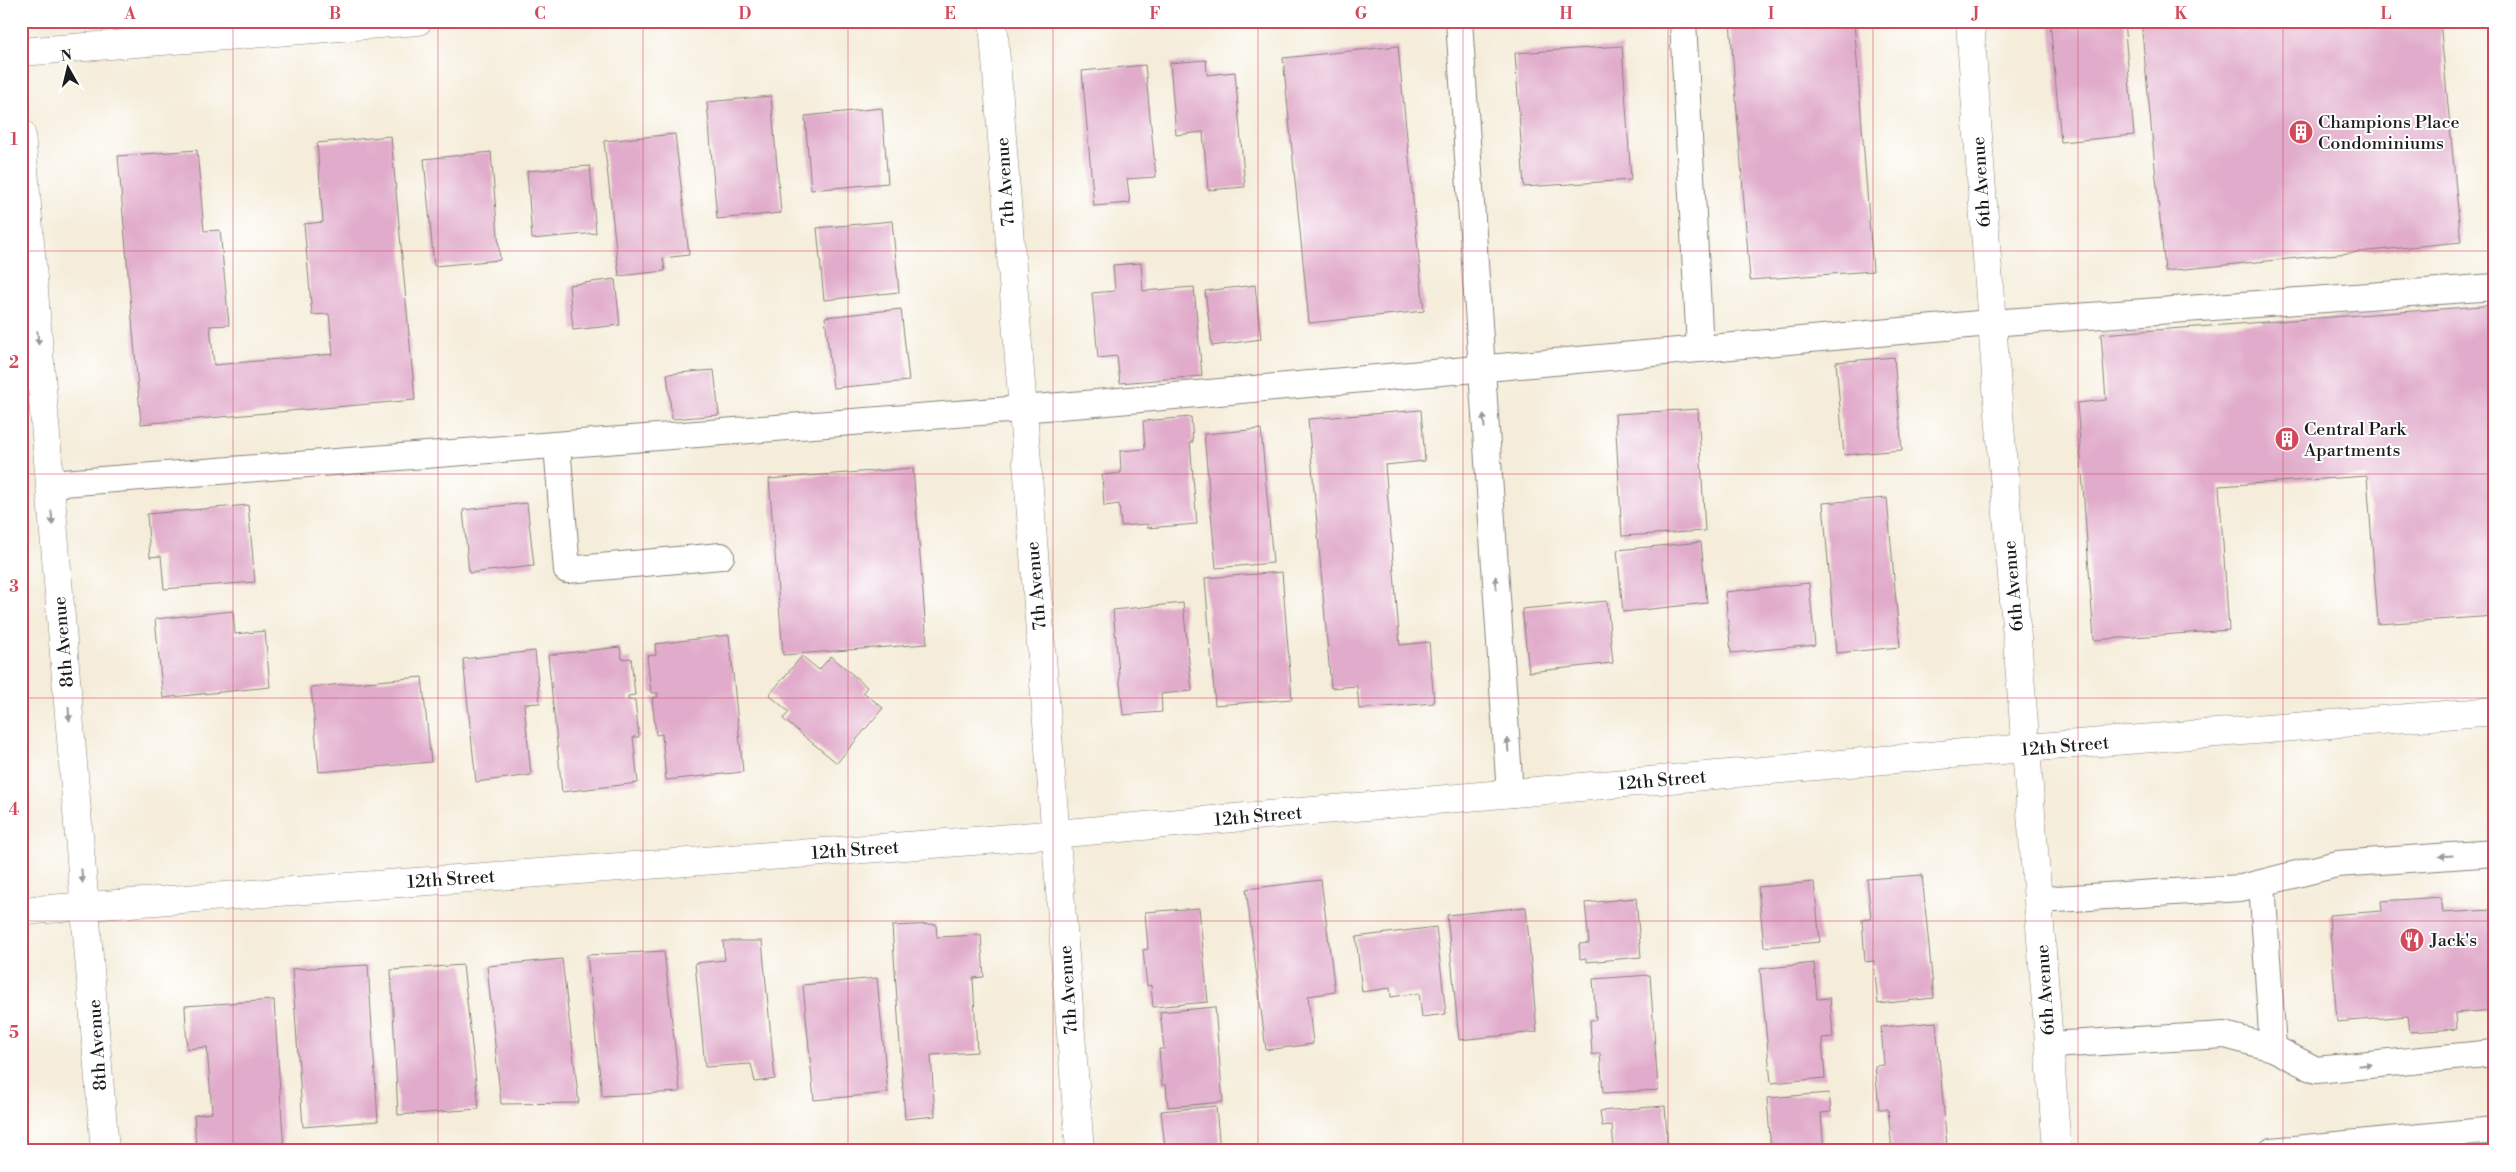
<svg xmlns="http://www.w3.org/2000/svg" width="2516" height="1172" font-family="'Libre Bodoni',serif">
<style>
.building{fill:#e1accb}
.lines{fill:none;stroke-linecap:round;stroke-linejoin:round}
.lane-casing{stroke:#88847b;stroke-width:28}
.street-casing{stroke:#88847b;stroke-width:29}
.lane{stroke:#fff;stroke-width:26}
.street{stroke:#fff;stroke-width:28}
.oneway{fill:#999}
.grid{fill:none;stroke:#d1495b;stroke-width:1;stroke-opacity:0.55}
.labels{text-anchor:middle;stroke-width:4;stroke-linejoin:round;paint-order:stroke}
.poi-label{font-size:18px;fill:#1c1c1c;stroke:#fff;text-anchor:start}
.street-label{font-size:18px;fill:#1c1c1c;stroke:#fff}
.neatline{fill:none;stroke:#d1495b;stroke-width:2}
.grid-label{font-size:16px;text-anchor:middle;font-weight:bold;fill:#d1495b}
</style>
<rect width="100%" height="100%" fill="#fff"/>
<filter id="ink" filterUnits="userSpaceOnUse"><feTurbulence type="fractalNoise" baseFrequency=".02" numOctaves="2"/><feDisplacementMap in="SourceGraphic" scale="10" xChannelSelector="R" yChannelSelector="G"/><feConvolveMatrix kernelMatrix="1 2 1 2 8 2 1 2 1" color-interpolation-filters="sRGB"/></filter>
<filter id="wash" filterUnits="userSpaceOnUse"><feTurbulence type="fractalNoise" baseFrequency=".0096" numOctaves="4" result="noise"/><feDisplacementMap in="SourceGraphic" scale="20" xChannelSelector="R" yChannelSelector="G"/><feGaussianBlur stdDeviation="1.12" result="paint"/><feColorMatrix in="noise" values="0 0 0 0 0 0 0 0 0 0 0 0 0 0 0 0 0 1.4 0 .05"/><feComposite in="paint" operator="in"/></filter>
<g filter="url(#wash)">
<rect width="100%" height="100%" fill="#f5edda"/>
<g id="blocks">
<g class="building">
<polygon points="1730,21 1854,21 1873,271 1750,280"/>
<polygon points="2050,21 2124,21 2134,135 2061,142"/>
<polygon points="2141,21 2440,21 2461,242 2165,271"/>
<polygon points="1398,46 1424,311 1309,323 1283,58"/>
<polygon points="1622,46 1631,180 1524,187 1515,53"/>
<polygon points="1206,60 1207,75 1235,72 1245,187 1208,190 1203,132 1176,135 1170,63"/>
<polygon points="1145,65 1156,177 1127,179 1130,203 1094,206 1082,71"/>
<polygon points="771,96 781,213 717,219 707,102"/>
<polygon points="882,108 888,183 811,190 805,116"/>
<polygon points="675,134 689,255 663,258 665,271 619,276 604,141"/>
<polygon points="391,136 415,400 141,424 118,156 197,150 204,231 220,230 229,325 210,326 214,365 333,354 329,314 312,315 304,224 323,222 317,143"/>
<polygon points="491,152 500,260 434,266 424,159"/>
<polygon points="590,166 596,233 532,239 527,171"/>
<polygon points="892,221 899,292 824,300 817,228"/>
<polygon points="1141,263 1143,291 1194,287 1202,376 1120,383 1117,356 1098,358 1092,293 1115,291 1113,265"/>
<polygon points="615,279 620,325 573,330 569,285"/>
<polygon points="1255,285 1261,339 1212,346 1205,291"/>
<polygon points="2495,305 2495,616 2378,624 2367,476 2219,486 2229,630 2094,640 2077,403 2106,400 2101,334"/>
<polygon points="901,309 909,381 833,388 825,317"/>
<polygon points="1894,357 1902,450 1844,455 1836,362"/>
<polygon points="714,370 719,415 672,419 667,374"/>
<polygon points="1698,409 1705,531 1622,536 1615,414"/>
<polygon points="1421,410 1425,461 1385,465 1400,645 1429,642 1434,703 1359,709 1357,686 1331,688 1308,419"/>
<polygon points="1191,417 1193,442 1190,442 1197,524 1147,528 1147,524 1121,526 1119,504 1104,506 1102,475 1121,473 1120,451 1145,449 1143,421"/>
<polygon points="1261,429 1273,563 1216,568 1204,434"/>
<polygon points="913,468 927,644 783,655 769,479"/>
<polygon points="1887,498 1900,647 1836,653 1823,503"/>
<polygon points="527,503 534,566 469,573 463,510"/>
<polygon points="248,505 255,582 164,589 161,556 150,557 147,514"/>
<polygon points="1701,542 1707,603 1623,612 1617,550"/>
<polygon points="1282,572 1292,699 1215,705 1205,578"/>
<polygon points="1809,583 1815,645 1731,653 1725,592"/>
<polygon points="1607,601 1613,663 1529,672 1522,609"/>
<polygon points="1183,603 1192,691 1161,694 1162,712 1123,715 1113,610"/>
<polygon points="233,611 235,634 265,631 270,687 163,698 155,619"/>
<polygon points="729,635 743,772 666,780 662,734 656,735 652,698 658,697 658,693 651,693 647,656 656,655 655,644"/>
<polygon points="620,647 622,659 631,658 635,695 628,696 628,700 635,700 639,737 633,737 638,783 562,792 548,655"/>
<polygon points="535,651 540,703 524,704 531,775 476,782 463,659"/>
<polygon points="802,656 819,670 831,656 867,687 863,692 883,708 837,763 783,719 789,712 769,695"/>
<polygon points="422,677 431,762 319,772 311,687"/>
<polygon points="1922,875 1934,998 1878,1004 1874,961 1865,962 1862,919 1871,918 1867,879"/>
<polygon points="1321,880 1335,992 1308,996 1313,1044 1266,1050 1246,889"/>
<polygon points="1814,882 1820,942 1764,947 1758,887"/>
<polygon points="2441,897 2443,913 2491,910 2495,1010 2456,1013 2457,1029 2410,1032 2408,1016 2337,1022 2329,915 2382,911 2381,901"/>
<polygon points="1636,898 1641,957 1587,962 1586,958 1580,959 1579,944 1589,943 1585,903"/>
<polygon points="1526,907 1537,1032 1459,1040 1447,915"/>
<polygon points="1199,908 1208,1002 1153,1007 1151,985 1147,986 1145,970 1143,950 1148,949 1145,912"/>
<polygon points="936,924 937,937 981,935 984,977 973,978 977,1052 931,1055 935,1116 905,1119 892,926"/>
<polygon points="1436,927 1446,1014 1422,1017 1419,993 1391,997 1390,988 1362,992 1356,937"/>
<polygon points="723,941 762,941 775,1079 755,1082 751,1064 705,1067 695,963 725,960"/>
<polygon points="664,951 680,1092 602,1096 587,955"/>
<polygon points="562,959 579,1103 501,1104 487,966"/>
<polygon points="1814,963 1817,999 1830,998 1833,1037 1822,1038 1825,1078 1771,1083 1760,969"/>
<polygon points="368,965 378,1121 303,1127 292,969"/>
<polygon points="463,965 479,1109 398,1115 391,970"/>
<polygon points="1650,975 1658,1090 1603,1093 1600,1053 1592,1055 1590,1020 1596,1020 1593,979"/>
<polygon points="877,978 888,1093 814,1100 803,985"/>
<polygon points="274,1000 284,1151 196,1151 194,1115 212,1113 207,1047 187,1049 185,1006"/>
<polygon points="1215,1007 1223,1102 1168,1107 1166,1085 1162,1085 1159,1049 1164,1049 1160,1012"/>
<polygon points="1936,1022 1947,1146 1892,1151 1888,1109 1879,1109 1875,1066 1884,1065 1881,1027"/>
<polygon points="1829,1093 1831,1112 1821,1113 1824,1151 1771,1151 1767,1098"/>
<polygon points="1216,1106 1220,1151 1160,1151 1159,1148 1165,1148 1161,1111"/>
<polygon points="1665,1106 1668,1151 1614,1151 1612,1125 1602,1126 1600,1111"/>
</g>
</g>
</g>
<g filter="url(#ink)">
<use href="#blocks" fill-opacity="0" stroke="#88847b" stroke-width="1"/>
<g class="lines">
<defs>
<g id="lane">
<polyline points="1459,21 1510,794"/>
<polyline points="1683,21 1700,349"/>
<polyline points="557,445 567,570 721,556"/>
<polyline points="50,484 1085,404 1990,323 2495,287"/>
<polyline points="2262,883 2273,1048"/>
<polyline points="2039,900 2241,888 2337,864 2495,853"/>
<polyline points="2049,1045 2225,1035 2273,1048 2316,1070 2495,1053"/>
<polyline points="2272,1151 2495,1130"/>
</g>
<g id="street">
<polyline points="993,21 1080,1151"/>
<path d="M1970 21C1995 398 2030 774 2057 1151"/>
<polyline points="21,52 418,21"/>
<polyline points="21,133 105,1151"/>
<polyline points="21,911 987,840 1951,754 2495,711"/>
</g>
</defs>
<use href="#lane" class="lane-casing"/>
<use href="#street" class="street-casing"/>
<use href="#lane" class="lane"/>
<use href="#street" class="street"/>
</g>
<defs><path id="oneway-solid" d="M-6-.8H1V-3.2L6.5 0L1 3.2V.8H-6Z" transform="scale(1.25)"/></defs>
<g class="oneway">
<use href="#oneway-solid" transform="translate(38 338) rotate(85)"/>
<use href="#oneway-solid" transform="translate(1484 421) rotate(-94)"/>
<use href="#oneway-solid" transform="translate(52 518) rotate(85)"/>
<use href="#oneway-solid" transform="translate(1496 583) rotate(-94)"/>
<use href="#oneway-solid" transform="translate(69 714) rotate(85)"/>
<use href="#oneway-solid" transform="translate(1508 745) rotate(-93)"/>
<use href="#oneway-solid" transform="translate(2446 856) rotate(176)"/>
<use href="#oneway-solid" transform="translate(82 876) rotate(85)"/>
<use href="#oneway-solid" transform="translate(2365 1065) rotate(-5)"/>
</g>
</g>
<path class="grid" d="M233 21V1151M438 21V1151M643 21V1151M848 21V1151M1053 21V1151M1258 21V1151M1463 21V1151M1668 21V1151M1873 21V1151M2078 21V1151M2283 21V1151M21 251H2495M21 474H2495M21 698H2495M21 921H2495"/>
<defs>
<symbol id="building-disc" viewBox="-11 -11 22 22"><circle r="9.5" fill="#d1495b" stroke="#fff"/><path d="M-4-6H4V6H1V3H-1V6H-4ZM-2.5-4.3h1.7v1.8h-1.7ZM.8-4.3h1.7v1.8H.8ZM-2.5-1h1.7V.8h-1.7ZM.8-1h1.7V.8H.8Z" fill="#fff"/></symbol>
<symbol id="restaurant-disc" viewBox="-11 -11 22 22"><circle r="9.5" fill="#d1495b" stroke="#fff"/><path d="M-5-6h1v4h1v-4h1v4h1v-4h1v5L-1.5 .5V6h-2V.5L-5-1ZM5-6V6H3V1.5H1.5Q1.5-4 5-6Z" fill="#fff"/></symbol>
</defs>
<g fill-rule="evenodd">
<use href="#building-disc" x="2287" y="118" width="28" height="28"/>
<use href="#building-disc" x="2273" y="425" width="28" height="28"/>
<use href="#restaurant-disc" x="2398" y="926" width="28" height="28"/>
</g>
<g class="labels">
<g class="poi-label">
<text x="2318" y="128">Champions Place<tspan x="2318" dy="21">Condominiums</tspan></text>
<text x="2304" y="435">Central Park<tspan x="2304" dy="21">Apartments</tspan></text>
<text x="2430" y="946">Jack's</text>
</g>
<g class="street-label">
<text transform="translate(1005 182) rotate(-94)" y="6">7th Avenue</text>
<text transform="translate(1981 182) rotate(-94)" y="6">6th Avenue</text>
<text transform="translate(1036 586) rotate(-95)" y="6">7th Avenue</text>
<text transform="translate(2013 586) rotate(-95)" y="6">6th Avenue</text>
<text transform="translate(63 642) rotate(-95)" y="6">8th Avenue</text>
<text transform="translate(2065 746) rotate(-5)" y="6">12th Street</text>
<text transform="translate(1662 780) rotate(-5)" y="6">12th Street</text>
<text transform="translate(1258 816) rotate(-5)" y="6">12th Street</text>
<text transform="translate(855 850) rotate(-4)" y="6">12th Street</text>
<text transform="translate(451 879) rotate(-4)" y="6">12th Street</text>
<text transform="translate(1068 990) rotate(-94)" y="6">7th Avenue</text>
<text transform="translate(2045 990) rotate(-94)" y="6">6th Avenue</text>
<text transform="translate(97 1045) rotate(-94)" y="6">8th Avenue</text>
</g>
</g>
<rect width="2516" height="1172" fill="none" stroke="#fff" stroke-width="55"/>
<g transform="translate(68 68) rotate(352)" stroke="#ffffff" stroke-width="4" paint-order="stroke">
<path d="M0-4L9 19L0 12L-9 19Z" fill="#1c1c1c"/>
<text y="-8" font-size="14" font-weight="bold" text-anchor="middle" fill="#1c1c1c">N</text>
</g>
<rect x="28" y="28" width="2460" height="1116" class="neatline"/>
<g class="grid-label">
<text x="130" y="19">A</text>
<text x="335" y="19">B</text>
<text x="540" y="19">C</text>
<text x="745" y="19">D</text>
<text x="950" y="19">E</text>
<text x="1155" y="19">F</text>
<text x="1361" y="19">G</text>
<text x="1566" y="19">H</text>
<text x="1771" y="19">I</text>
<text x="1976" y="19">J</text>
<text x="2181" y="19">K</text>
<text x="2386" y="19">L</text>
<text x="14" y="145">1</text>
<text x="14" y="368">2</text>
<text x="14" y="592">3</text>
<text x="14" y="815">4</text>
<text x="14" y="1038">5</text>
</g>
</svg>
